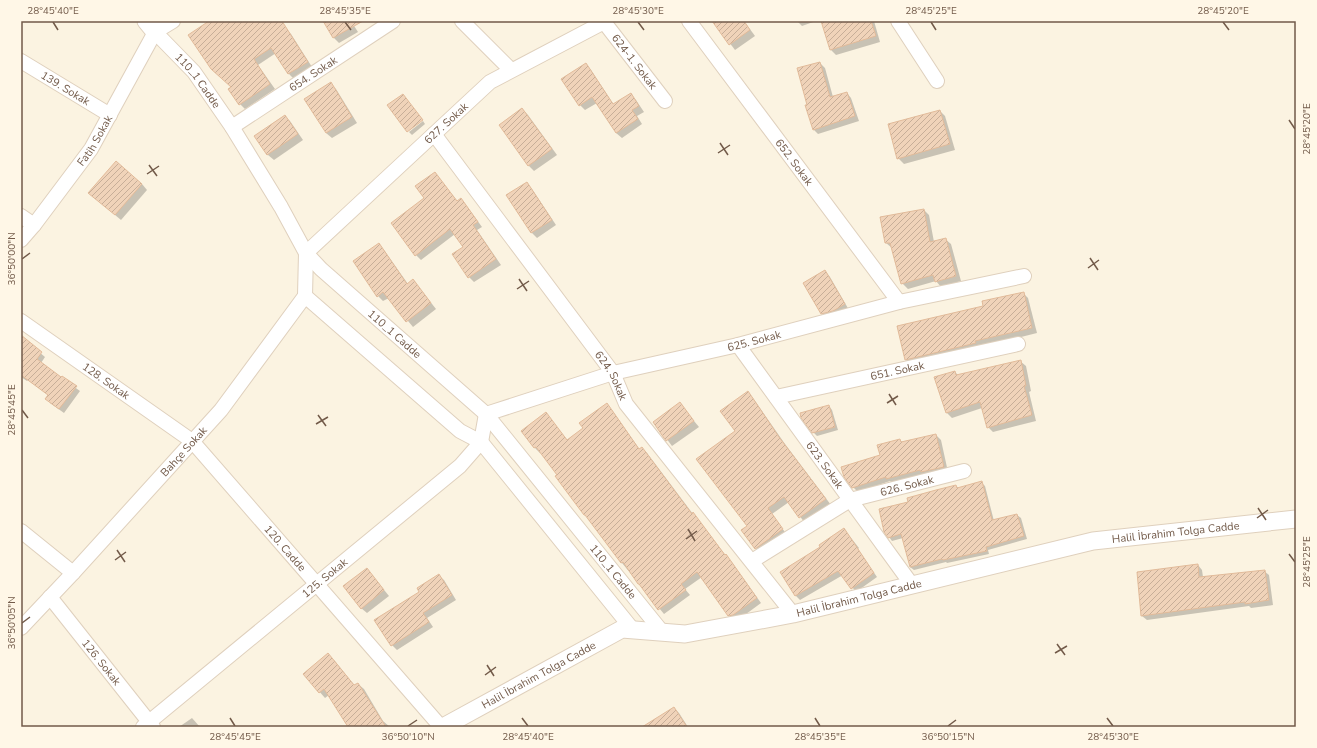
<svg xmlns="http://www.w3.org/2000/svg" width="1317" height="748" font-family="'Nunito Sans',sans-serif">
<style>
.shadow{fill:#0003}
.building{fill:url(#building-hatch);stroke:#e2bb9a}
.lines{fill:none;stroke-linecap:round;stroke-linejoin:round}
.minor-casing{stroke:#dfd0bd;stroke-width:16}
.tertiary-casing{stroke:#dfd0bd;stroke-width:19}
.minor{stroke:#fff;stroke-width:14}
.tertiary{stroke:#fff;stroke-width:17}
.ticks{fill:none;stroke:#725a49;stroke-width:1.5}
.labels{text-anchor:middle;stroke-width:4;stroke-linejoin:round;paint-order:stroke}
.street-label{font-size:11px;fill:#725a49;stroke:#fff7e7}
.neatline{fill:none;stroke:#725a49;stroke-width:1.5}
.ticks-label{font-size:10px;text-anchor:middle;fill:#725a49}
</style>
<defs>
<pattern id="building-hatch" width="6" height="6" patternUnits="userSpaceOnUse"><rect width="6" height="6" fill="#f0d3b9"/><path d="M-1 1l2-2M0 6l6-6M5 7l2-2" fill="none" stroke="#c7ae98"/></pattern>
</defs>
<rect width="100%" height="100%" fill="#fbf3e1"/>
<g class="shadow">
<polygon points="211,21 277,21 291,34 312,67 294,79 289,74 276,53 258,65 275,89 245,109 240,104 232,87"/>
<polygon points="324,21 351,21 358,32 339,43 334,38"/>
<polygon points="713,21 744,21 755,36 735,50"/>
<polygon points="797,21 816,21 802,26"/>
<polygon points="835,21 874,21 880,42 836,55 831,50 823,24"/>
<polygon points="820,63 825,68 833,97 847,93 851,98 859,121 818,134 814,130 809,105"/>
<polygon points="586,64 591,70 614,105 631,94 636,100 644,112 637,116 642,124 622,138 616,133 597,103 585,110 580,105"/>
<polygon points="330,84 336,89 357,123 332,138 326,133"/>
<polygon points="522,109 528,115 557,155 534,171 529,166 500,125"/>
<polygon points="940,111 945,116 955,150 904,164 898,158"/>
<polygon points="284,116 290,121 303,140 274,160 268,155 255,136"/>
<polygon points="423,121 425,124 412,135 409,132"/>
<polygon points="435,173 458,202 461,200 466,205 482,227 477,230 501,265 474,282 469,277 454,254 464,247 455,234 421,260 416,255 426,198"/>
<polygon points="527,183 532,189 556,225 537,238 532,233 507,196"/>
<polygon points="142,184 147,190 121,220 95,198"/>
<polygon points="924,210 929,215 934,242 945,239 951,244 961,281 941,287 936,281 908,289 902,283 892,248 886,243 881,217"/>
<polygon points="379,244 384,250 408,284 418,286 436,309 413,327 389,298 383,301 378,296"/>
<polygon points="825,271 830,277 849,310 827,319 822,313"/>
<polygon points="1023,293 1028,298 1037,333 911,365 906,360 984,307"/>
<polygon points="25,340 45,357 41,363 80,391 64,413 50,403 49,395 28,380 27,381 21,377 21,345"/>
<polygon points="1020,361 1026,366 1031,391 1029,392 1036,421 993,432 988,427 982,408 952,418 946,412 955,372 958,375"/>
<polygon points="748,393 753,398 785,444 831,505 805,523 789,502 772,514 787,535 761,554 756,548 748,526 736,431"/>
<polygon points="607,404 612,410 640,450 642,448 647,453 693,514 698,519 726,556 731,561 761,603 738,620 734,621 729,615 702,577 685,589 690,595 664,614 622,563 541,452 540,453 535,448 546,413 568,441 585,428"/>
<polygon points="680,404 699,427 672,446 654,422"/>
<polygon points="829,406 832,410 838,430 817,436 813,432"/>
<polygon points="936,435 941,440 948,472 892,483 890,481 858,492 853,487 881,455 900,440 903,443"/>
<polygon points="982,483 985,486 994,521 1017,515 1021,518 1027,539 988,550 989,554 947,563 946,562 914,570 910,567 903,538 892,541 889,537 909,502 956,486 959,488"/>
<polygon points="844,529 859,548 858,549 877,577 856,592 843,575 800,600 796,596 781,572 822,548"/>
<polygon points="1198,565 1202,570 1203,577 1264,571 1269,575 1273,605 1251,608 1249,606 1147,620 1142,616"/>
<polygon points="372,575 389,596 367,613 361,608"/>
<polygon points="439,576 444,580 456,600 427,618 433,627 397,650 392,645 376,620 420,592"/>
<polygon points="334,660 355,686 358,684 364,689 383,721 390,727 349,727 329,695 325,698 304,674"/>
<polygon points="674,708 679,713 688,727 644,727"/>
<polygon points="192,718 200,727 179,727"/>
</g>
<g class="building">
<polygon points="209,21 282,21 308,62 288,74 271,48 254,59 270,84 239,105 228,89 231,87 211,69 188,35"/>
<polygon points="323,21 363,21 333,38"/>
<polygon points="712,21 744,21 750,30 729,45"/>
<polygon points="821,21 871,21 876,36 830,50"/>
<polygon points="820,62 830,97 847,92 855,116 813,130 805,105 807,105 797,68"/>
<polygon points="586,63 613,104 631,93 639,106 632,110 638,119 616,133 592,97 579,106 561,79"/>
<polygon points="331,82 352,117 326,133 304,99"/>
<polygon points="403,94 423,120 407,132 387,105"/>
<polygon points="522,108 552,149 528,166 499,125"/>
<polygon points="940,110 950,144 897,159 888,124"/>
<polygon points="285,115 298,134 267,155 254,136"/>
<polygon points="116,161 142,184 115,215 88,193"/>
<polygon points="435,172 457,201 461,198 478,222 473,225 496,259 468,278 452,254 463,247 450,229 415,256 391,223 424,198 415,186"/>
<polygon points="527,182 552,220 531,233 506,195"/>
<polygon points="924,209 930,242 946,238 956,276 935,282 933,275 901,284 890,243 885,243 880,217"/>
<polygon points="379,243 407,284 413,279 431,303 406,322 383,292 377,297 353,261"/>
<polygon points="825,270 845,304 833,311 821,314 803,283"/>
<polygon points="1024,292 1032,328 975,341 976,343 905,360 897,326 983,306 982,301"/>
<polygon points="21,335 42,352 37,359 61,377 62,376 77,386 59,409 45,399 48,395 21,375"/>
<polygon points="1021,360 1026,386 1024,386 1032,415 987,428 980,402 946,413 934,377 955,371 956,375"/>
<polygon points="748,391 779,437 826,499 799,518 784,497 768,508 783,529 755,549 741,530 747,526 696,459 735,431 720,411"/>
<polygon points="680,402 694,421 666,441 653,422"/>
<polygon points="607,403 639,449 642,447 692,514 693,512 725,555 726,554 757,598 733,615 728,616 697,572 681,584 686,590 658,610 639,584 638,584 623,562 621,563 585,515 584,515 569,495 555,476 557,475 536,447 534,448 521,431 546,412 567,440 583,428 579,423"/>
<polygon points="829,405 835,427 812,433 801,418 800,413"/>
<polygon points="936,434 944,467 921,472 920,470 886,479 886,477 852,488 844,477 841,467 880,455 877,445 900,439 901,442"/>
<polygon points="982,481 992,520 1017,514 1024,536 986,547 987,551 943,560 942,559 910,567 901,534 888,538 884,532 879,509 908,502 907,498 936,490 956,485 957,488"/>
<polygon points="844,528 874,573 851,589 838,571 795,596 780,572 820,547 819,545"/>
<polygon points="1198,564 1199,577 1265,570 1269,600 1245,604 1245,602 1141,616 1137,572"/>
<polygon points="367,568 384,590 361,609 343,586"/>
<polygon points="439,574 452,595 423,613 429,622 391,646 374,620 419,592 417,588"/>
<polygon points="328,653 354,685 358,683 386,727 348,727 324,689 319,693 303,674"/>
<polygon points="674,707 687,727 642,727"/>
</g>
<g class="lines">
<defs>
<g id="minor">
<polyline points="462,21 511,70"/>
<path id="s1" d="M689 21 899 302"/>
<polyline points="898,21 937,81"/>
<path id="s2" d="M604 22 665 101"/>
<path id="s3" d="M155 32 194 72 232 127 281 207 306 253 321 269 486 414 663 633"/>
<path id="s4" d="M21 61 110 115"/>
<path id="s5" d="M232 127 393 21"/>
<path id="s6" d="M434 134 613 373 626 404 793 614"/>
<polyline points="21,216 34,225"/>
<path id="s7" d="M21 240 34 225 91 149 155 32 173 21"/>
<path id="s8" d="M306 253 490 82 606 21"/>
<polyline points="305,296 460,431 481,442 633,630"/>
<path id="s9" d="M21 321 192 441 441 727"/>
<path id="s10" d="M738 345 912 585"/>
<path id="s11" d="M776 397 1018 344"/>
<polyline points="21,531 73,573"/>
<path id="s12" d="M752 561 850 500 964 471"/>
<path id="s13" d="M50 597 153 727"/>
<path id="s14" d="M21 628 73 573 221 410 305 296 306 253"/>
<path id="s15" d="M143 727 460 466 481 442 486 414 613 373 738 345 899 302 1024 276"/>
</g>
<g id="tertiary">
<polyline points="146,21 155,32"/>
<path id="s16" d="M443 727 622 629 685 634 793 614 1093 541 1296 519"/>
</g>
</defs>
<use href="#minor" class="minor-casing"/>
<use href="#tertiary" class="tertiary-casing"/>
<use href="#minor" class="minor"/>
<use href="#tertiary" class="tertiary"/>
</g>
<path class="ticks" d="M53 22 58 30M345 22 351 30M638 22 644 30M931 22 936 30M1223 22 1229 30M1289 120 1295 129M720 143 728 155M718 153 730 145M149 165 157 176M147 174 159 166M1090 258 1098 270M22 259 30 253M1088 268 1099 260M519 279 527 291M517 289 529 281M889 394 896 405M887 403 898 396M22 410 28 418M318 415 326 426M316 424 328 417M1258 508 1266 520M1257 518 1268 510M688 529 695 541M686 539 697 531M117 550 125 562M1289 554 1295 562M115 560 126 552M22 623 30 617M1057 644 1065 655M1055 653 1067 646M487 665 494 676M485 675 496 667M230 718 235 726M522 718 528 726M815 718 820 726M1107 718 1113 726M408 726 417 720M948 726 956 720"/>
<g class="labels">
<g class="street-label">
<text dy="4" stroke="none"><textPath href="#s2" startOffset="50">624-1. Sokak</textPath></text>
<text dy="4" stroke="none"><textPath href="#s5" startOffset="97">654. Sokak</textPath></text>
<text dy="4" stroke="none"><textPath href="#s3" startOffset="65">110_1 Cadde</textPath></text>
<text dy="4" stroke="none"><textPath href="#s4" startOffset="52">139. Sokak</textPath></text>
<text dy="4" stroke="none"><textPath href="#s8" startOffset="191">627. Sokak</textPath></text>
<text dy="4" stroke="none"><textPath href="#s7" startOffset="124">Fatih Sokak</textPath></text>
<text dy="4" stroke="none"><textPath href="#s1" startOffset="176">652. Sokak</textPath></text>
<text dy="4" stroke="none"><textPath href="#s3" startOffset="389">110_1 Cadde</textPath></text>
<text dy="4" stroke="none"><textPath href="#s15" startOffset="749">625. Sokak</textPath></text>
<text dy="4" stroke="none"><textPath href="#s11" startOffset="124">651. Sokak</textPath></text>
<text dy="4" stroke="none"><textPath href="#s6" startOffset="300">624. Sokak</textPath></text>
<text dy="4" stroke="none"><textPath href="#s9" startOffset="104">128. Sokak</textPath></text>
<text dy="4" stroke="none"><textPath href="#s14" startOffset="240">Bahçe Sokak</textPath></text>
<text dy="4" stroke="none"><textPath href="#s10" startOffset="148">623. Sokak</textPath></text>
<text dy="4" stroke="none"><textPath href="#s12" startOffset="174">626. Sokak</textPath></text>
<text dy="4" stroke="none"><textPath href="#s16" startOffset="769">Halil İbrahim Tolga Cadde</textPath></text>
<text dy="4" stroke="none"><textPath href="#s9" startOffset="351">120. Cadde</textPath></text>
<text dy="4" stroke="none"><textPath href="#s3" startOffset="713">110_1 Cadde</textPath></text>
<text dy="4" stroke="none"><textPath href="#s15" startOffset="235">125. Sokak</textPath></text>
<text dy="4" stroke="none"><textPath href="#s16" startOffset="445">Halil İbrahim Tolga Cadde</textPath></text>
<text dy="4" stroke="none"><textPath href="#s13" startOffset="83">126. Sokak</textPath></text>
<text dy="4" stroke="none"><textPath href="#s16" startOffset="109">Halil İbrahim Tolga Cadde</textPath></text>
</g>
</g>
<rect width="1317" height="748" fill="none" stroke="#fff7e7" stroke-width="44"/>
<rect x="22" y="22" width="1273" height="704" class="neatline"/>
<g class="ticks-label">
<text x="53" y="14">28°45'40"E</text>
<text x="345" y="14">28°45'35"E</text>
<text x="638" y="14">28°45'30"E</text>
<text x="931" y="14">28°45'25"E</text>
<text x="1223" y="14">28°45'20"E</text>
<text transform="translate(1306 129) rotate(-90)" y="4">28°45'20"E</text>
<text transform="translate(11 259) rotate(-90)" y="4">36°50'00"N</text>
<text transform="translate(11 410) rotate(-90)" y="4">28°45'45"E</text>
<text transform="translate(1306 562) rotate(-90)" y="4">28°45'25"E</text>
<text transform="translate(11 623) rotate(-90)" y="4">36°50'05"N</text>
<text x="235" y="740">28°45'45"E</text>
<text x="408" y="740">36°50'10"N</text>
<text x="528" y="740">28°45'40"E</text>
<text x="820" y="740">28°45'35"E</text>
<text x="948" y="740">36°50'15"N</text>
<text x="1113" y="740">28°45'30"E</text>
</g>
</svg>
